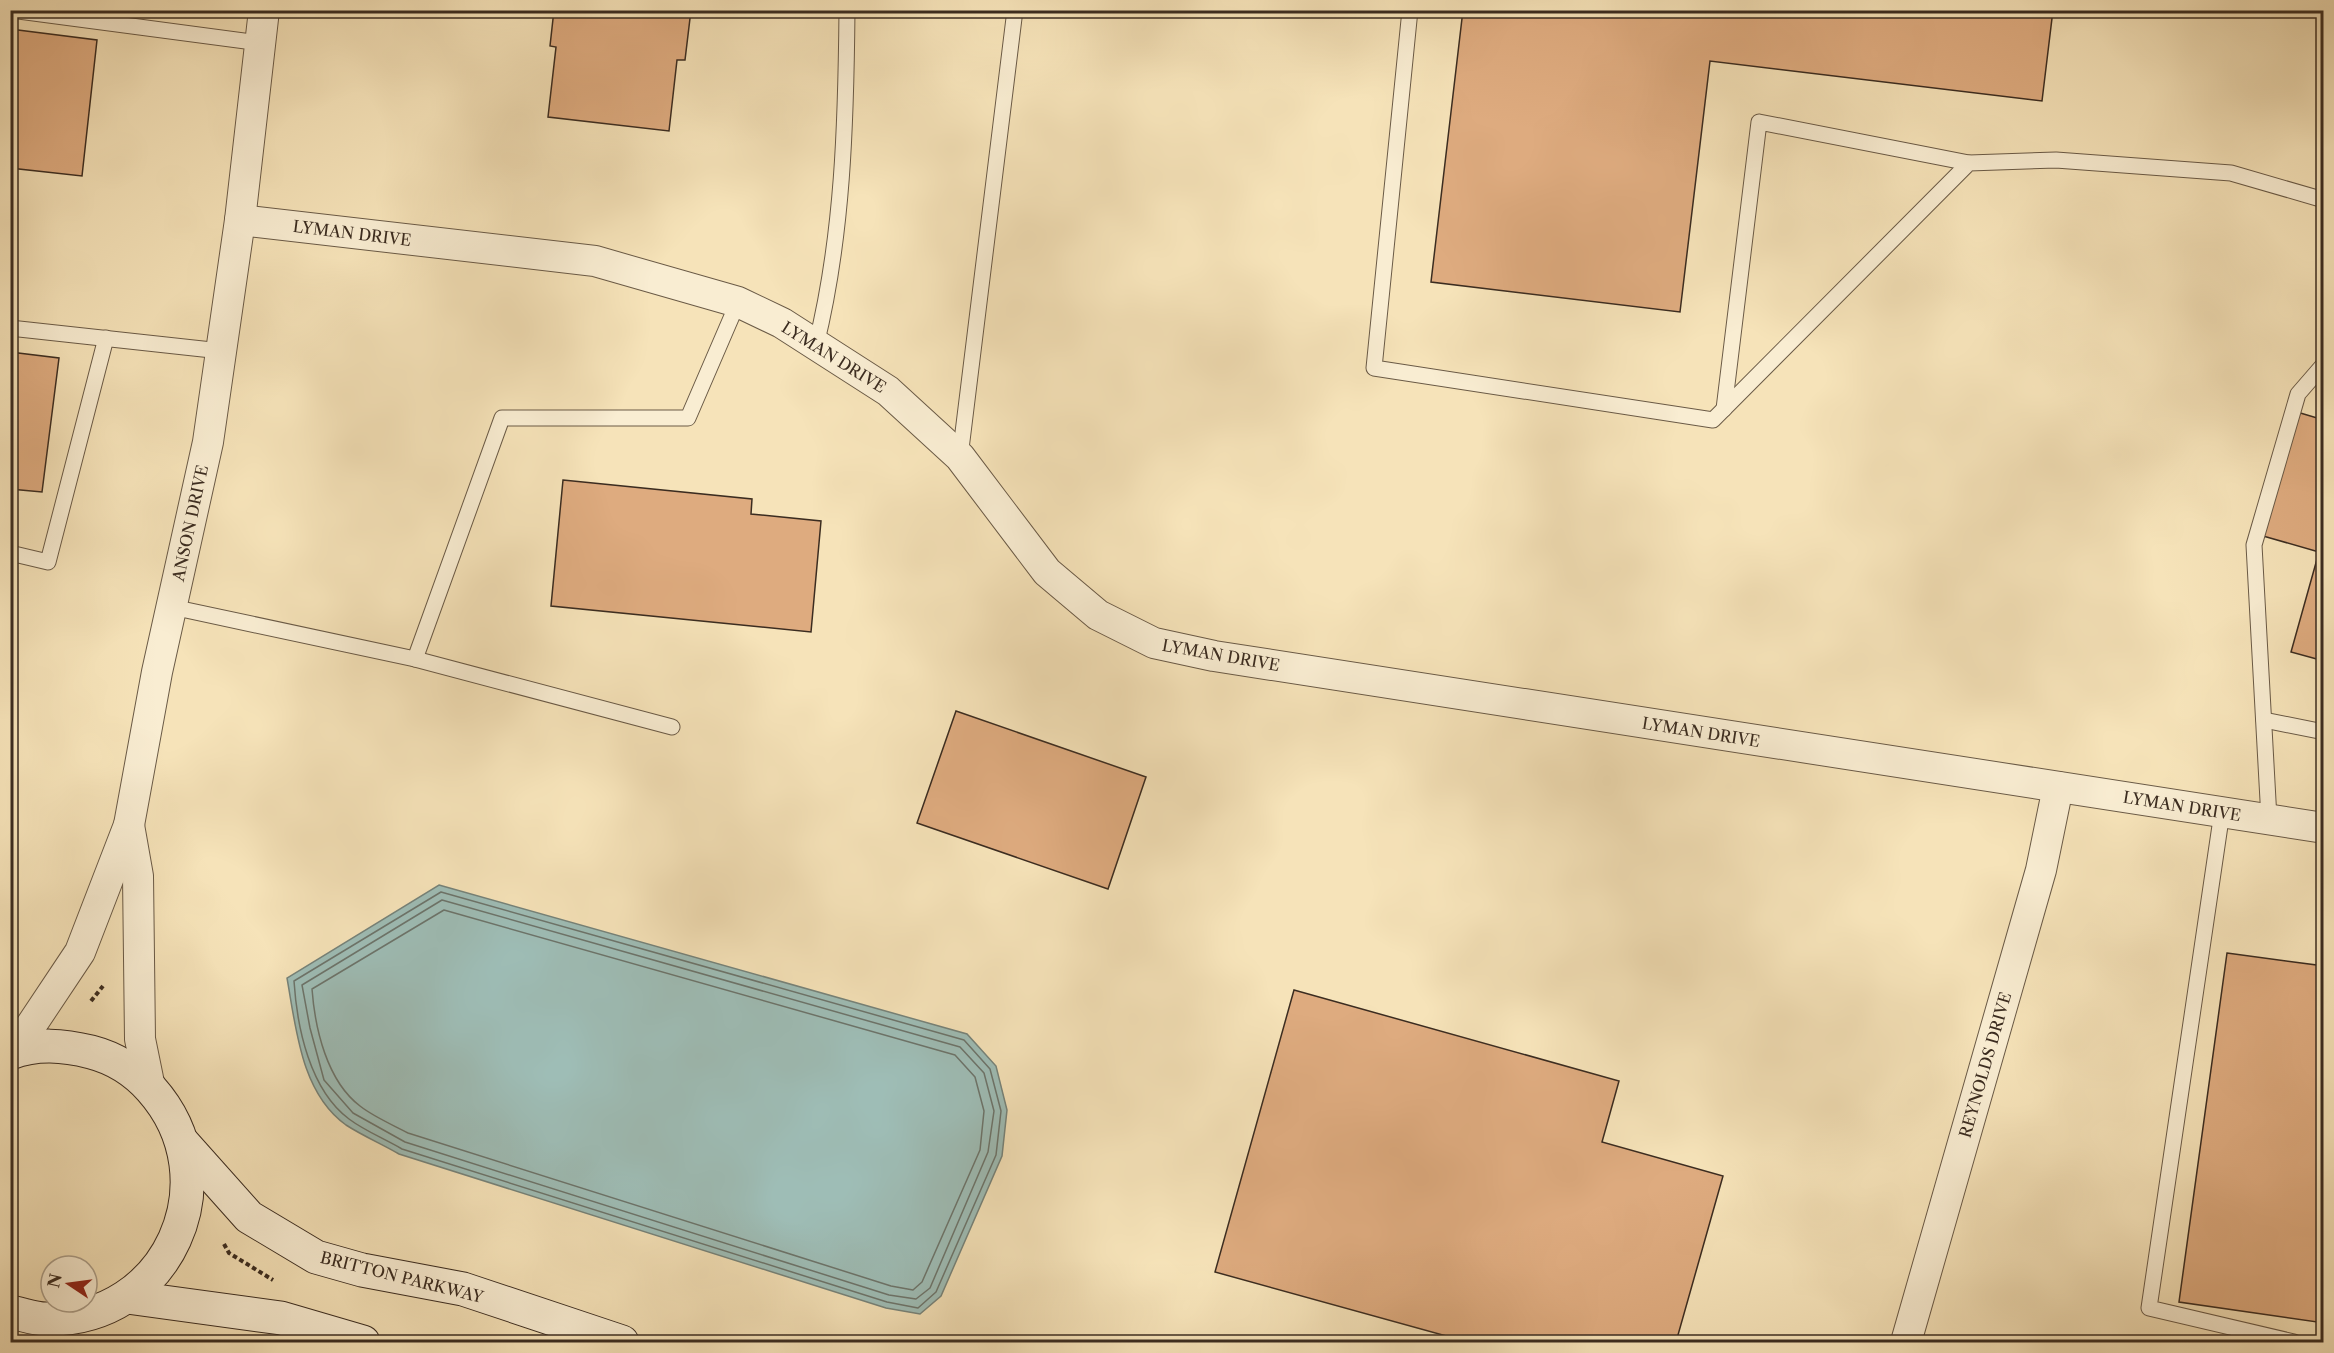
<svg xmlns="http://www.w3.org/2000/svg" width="2334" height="1353" font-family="'Libre Caslon Text',serif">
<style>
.water{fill:#9ebdb6;stroke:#76837a;stroke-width:1.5}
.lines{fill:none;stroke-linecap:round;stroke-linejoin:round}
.shore{stroke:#6c746b;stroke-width:1.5}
.building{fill:#deab7f;stroke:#3b2c20;stroke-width:1.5}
.lane-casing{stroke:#6a5a46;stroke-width:17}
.street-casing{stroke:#6a5a46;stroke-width:32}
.secondary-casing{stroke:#3b2c20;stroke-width:35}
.path{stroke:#3b2c20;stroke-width:4;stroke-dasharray:4.5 3;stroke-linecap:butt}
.lane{stroke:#f9edd2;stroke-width:15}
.street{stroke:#f9edd2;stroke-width:30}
.secondary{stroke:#f9edd2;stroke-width:33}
.labels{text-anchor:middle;stroke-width:5;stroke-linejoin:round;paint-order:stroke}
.street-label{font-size:16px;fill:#3b2c20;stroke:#f9edd2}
</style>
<rect width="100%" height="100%" fill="#f6e3b9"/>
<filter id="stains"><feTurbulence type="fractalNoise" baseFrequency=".00333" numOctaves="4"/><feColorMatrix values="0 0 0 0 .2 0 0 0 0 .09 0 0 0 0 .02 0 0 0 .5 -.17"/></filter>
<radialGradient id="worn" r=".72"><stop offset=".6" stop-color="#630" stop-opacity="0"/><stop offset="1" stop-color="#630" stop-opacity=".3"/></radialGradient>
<path class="water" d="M439 885 967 1034 996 1066 1007 1110 1002 1156 941 1296 920 1314 886 1308 399 1154C382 1144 363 1136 346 1125 301 1093 296 1028 287 978Z"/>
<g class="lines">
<g class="shore">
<path d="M441 892 964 1040 990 1069 1001 1111 996 1155 936 1292 918 1308 887 1302 402 1149C385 1139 365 1131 349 1119 310 1090 297 1028 294 981Z"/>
<polygon points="442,900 960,1047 984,1073 994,1111 988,1152 930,1288 916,1299 889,1295 405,1142 353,1113 324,1080 310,1028 302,985"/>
<path d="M444 910 955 1055 975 1077 984 1111 980 1150 922 1282 913 1290 891 1286 408 1133C393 1125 374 1117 360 1106 327 1081 315 1029 312 989Z"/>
</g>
</g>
<g class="building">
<polygon points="554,10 691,10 685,60 677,60 669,131 548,117 556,47 550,46"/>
<polygon points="1463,10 2053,10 2042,101 1710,61 1680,312 1431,282"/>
<polygon points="10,29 97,40 82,176 10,168"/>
<polygon points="10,352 59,358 42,492 10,489"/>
<polygon points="2297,412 2324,420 2324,661 2291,652 2319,552 2263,536"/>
<polygon points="563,480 752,499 751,514 821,521 811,632 551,606"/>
<polygon points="956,711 1146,777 1108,889 917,823"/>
<polygon points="2227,953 2324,966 2324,1323 2179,1302"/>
<polygon points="1294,990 1619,1081 1602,1142 1723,1176 1676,1342 1468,1342 1215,1272"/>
</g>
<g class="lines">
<defs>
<g id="lane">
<polyline points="11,10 260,43"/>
<polyline points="1410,10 1374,368 1713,420 1969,163 2056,160 2231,173 2324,200"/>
<polyline points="10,328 221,351"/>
<path d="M816 345C843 236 846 122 847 10"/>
<polyline points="1724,409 1759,122 1969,163"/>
<polyline points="960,457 1015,10"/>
<polyline points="10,553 48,562 106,338"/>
<polyline points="172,607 415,659 502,418 688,418 738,302"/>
<polyline points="415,659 672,727"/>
<polyline points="2264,720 2324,732"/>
<polyline points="2222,812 2149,1308 2294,1342"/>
<polyline points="2269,819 2254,545 2298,394 2324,364"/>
</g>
<g id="street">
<polyline points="240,220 595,261 738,302 782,323 888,391 960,457 1047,572 1098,615 1154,643 1214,656 2324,828"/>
<polyline points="129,825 138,876 140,1039 150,1088"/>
<polyline points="14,1051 80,952 129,825 157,672 208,442 240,220 264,10"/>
<polyline points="1906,1342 2041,870 2058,787"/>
</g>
<g id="secondary">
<path d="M10 1053C37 1043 63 1045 91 1052 114 1058 135 1071 151 1089 232 1180 168 1322 46 1319 35 1319 22 1314 10 1312"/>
<polyline points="183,1143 249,1217 316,1257 362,1270 463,1289 622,1342"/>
<polyline points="127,1297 281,1318 363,1342"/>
</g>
</defs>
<use href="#lane" class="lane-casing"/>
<use href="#street" class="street-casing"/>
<use href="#secondary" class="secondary-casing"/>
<g class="path">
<polyline points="91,1001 103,986"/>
<polyline points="224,1244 229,1253 273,1280"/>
</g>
<use href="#lane" class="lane"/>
<use href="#street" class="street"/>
<use href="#secondary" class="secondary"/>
</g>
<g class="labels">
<g class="street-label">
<text transform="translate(352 233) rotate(7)" y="6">LYMAN DRIVE</text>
<text transform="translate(834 357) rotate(32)" y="6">LYMAN DRIVE</text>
<text transform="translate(190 523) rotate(-78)" y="6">ANSON DRIVE</text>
<text transform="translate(1221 655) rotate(10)" y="6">LYMAN DRIVE</text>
<text transform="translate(1701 732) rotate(9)" y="6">LYMAN DRIVE</text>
<text transform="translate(2182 806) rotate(9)" y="6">LYMAN DRIVE</text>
<text transform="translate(1985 1065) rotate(-74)" y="6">REYNOLDS DRIVE</text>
<text transform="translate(402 1277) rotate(14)" y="6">BRITTON PARKWAY</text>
</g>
</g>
<rect width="2334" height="1353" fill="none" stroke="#f6e3b9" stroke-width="36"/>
<rect x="12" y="12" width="2310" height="1329" fill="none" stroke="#3b2c20" stroke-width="3"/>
<rect x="18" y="18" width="2298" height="1317" fill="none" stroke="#3b2c20" stroke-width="1.5"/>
<g transform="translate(69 1284) rotate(283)"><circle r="28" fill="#f9edd2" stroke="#ada08b" stroke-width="1.5"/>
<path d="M0-4.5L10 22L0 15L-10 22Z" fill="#8f2418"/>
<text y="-9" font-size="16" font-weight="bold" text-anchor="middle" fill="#3b2c20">N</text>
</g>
<rect width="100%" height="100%" filter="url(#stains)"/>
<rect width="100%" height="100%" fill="url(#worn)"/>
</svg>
